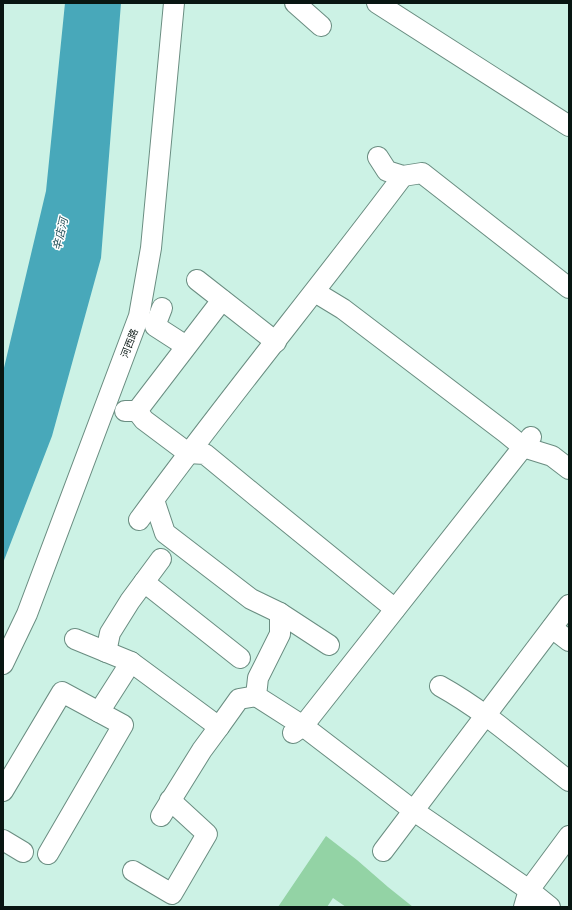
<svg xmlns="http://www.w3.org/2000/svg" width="572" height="910" font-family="Signika,'Noto Sans SC',sans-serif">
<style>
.water{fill:#48a8ba}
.building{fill:#93d3a5}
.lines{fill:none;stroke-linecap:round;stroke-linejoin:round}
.minor-casing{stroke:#6a8d81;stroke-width:22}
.minor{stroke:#fff;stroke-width:20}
.labels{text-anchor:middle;stroke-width:3;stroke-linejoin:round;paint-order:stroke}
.street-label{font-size:10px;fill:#081612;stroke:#fff}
.water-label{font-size:11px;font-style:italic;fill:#28535b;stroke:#fff}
</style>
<rect width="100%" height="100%" fill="#ccf2e5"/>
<polygon class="water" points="65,3 121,3 101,258 52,436 3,563 3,372 46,191"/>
<polygon class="building" points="326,836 357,860 388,887 413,907 346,907 333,898 327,907 278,907"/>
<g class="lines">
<defs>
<g id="minor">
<polyline points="295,3 321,26"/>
<polyline points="377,3 569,126"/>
<polyline points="378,157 387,171 403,176 422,173 569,288"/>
<polyline points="197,280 276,342"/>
<polyline points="315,292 343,309 506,433 523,447 552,456 569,469"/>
<polyline points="162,308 155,326 186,346"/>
<polyline points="125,411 137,411 222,300"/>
<polyline points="137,411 144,420 188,453 205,454 267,505 395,609"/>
<polyline points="154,500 165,533 251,599 280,613 329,645"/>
<path d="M139 520C224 403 316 292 403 176"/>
<polyline points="144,582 240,658"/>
<polyline points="280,613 280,634 258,678 256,696 303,726 414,811 529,890 550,907"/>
<polyline points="552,628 569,641"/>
<polyline points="75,639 131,662 219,727 239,699 256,696"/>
<polyline points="106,652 110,633 130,601 161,559"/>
<polyline points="3,664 27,614 139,316 151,248 174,3"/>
<path d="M440 686C487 712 527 749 569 781"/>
<polyline points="99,712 131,662"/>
<polyline points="293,733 303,726 531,437"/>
<polyline points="3,791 62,692 123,725 48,854"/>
<polyline points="161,816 202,750 219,727"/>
<polyline points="3,840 23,852"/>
<polyline points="383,851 569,605"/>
<polyline points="133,871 172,894 207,834 170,800"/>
<polyline points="524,907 529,890 569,836"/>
</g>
</defs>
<use href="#minor" class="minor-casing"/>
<use href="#minor" class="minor"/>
</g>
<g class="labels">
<g class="street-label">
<text transform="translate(129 343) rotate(-69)" y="4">河西路</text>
</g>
<g class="water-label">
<text transform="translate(60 234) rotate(-77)" y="4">辛店河</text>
</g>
</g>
<rect width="572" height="910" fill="none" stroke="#081612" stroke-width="8"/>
</svg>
